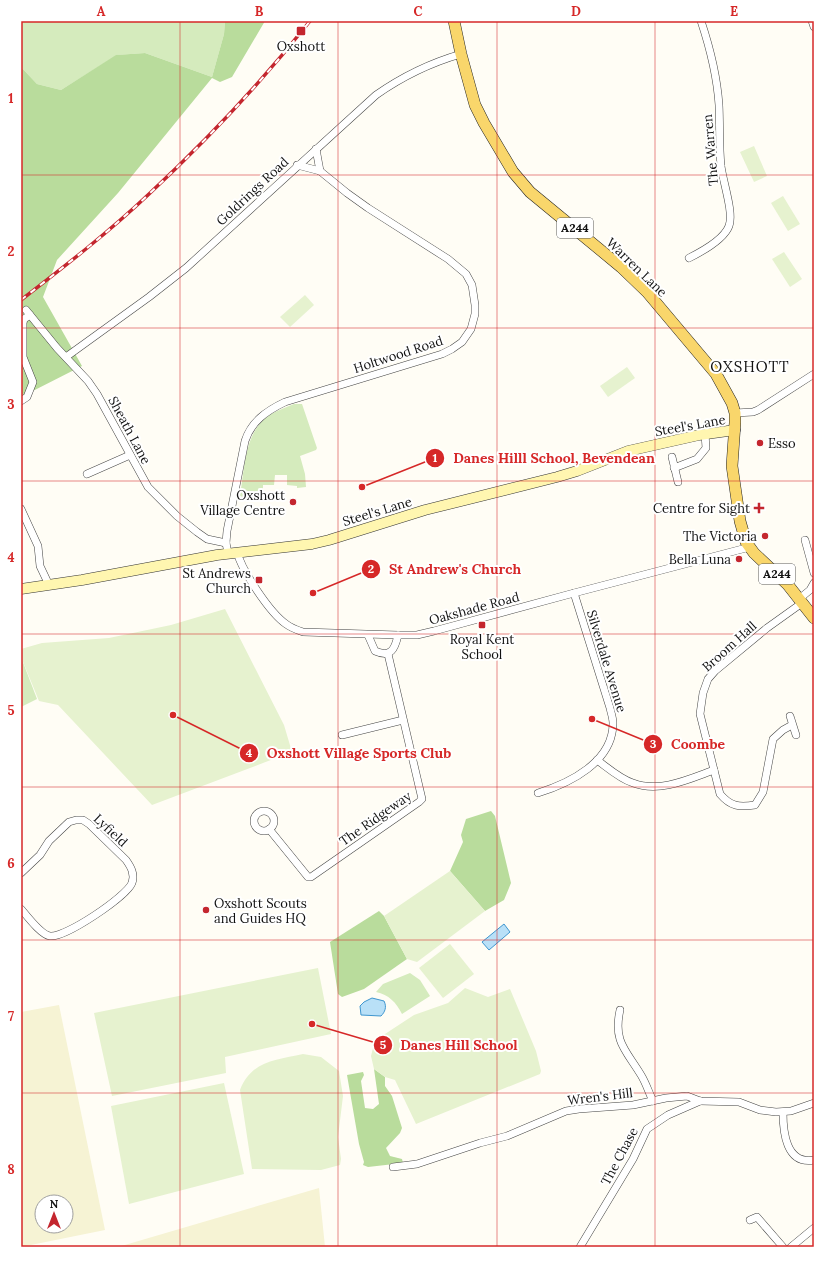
<svg xmlns="http://www.w3.org/2000/svg" width="835" height="1268" font-family="Lora,serif">
<style>
.farmland{fill:#f6f3d4;fill-rule:evenodd}
.green{fill:#d5ebbd}
.forest{fill:#b9dc9c}
.pitch{fill:#e6f2cf}
.water{fill:#b9e0f7;stroke:#3f96cf}
.lines{fill:none;stroke-linecap:round;stroke-linejoin:round}
.street-casing{stroke:#444;stroke-width:8}
.secondary-casing{stroke:#333;stroke-width:11}
.primary-casing{stroke:#222;stroke-width:12}
.street{stroke:#fff;stroke-width:7}
.secondary{stroke:#fff6b0;stroke-width:10}
.primary{stroke:#f9d66b;stroke-width:11}
.rail-casing{stroke:#c4262e;stroke-width:3.5}
.rail{stroke:#fff;stroke-width:2;stroke-dasharray:6;stroke-linecap:butt}
.grid{fill:none;stroke:#d62828;stroke-width:1;stroke-opacity:0.55}
.poi-dot{fill:#c4262e;stroke:#fff;stroke-width:1.5}
.labels{text-anchor:middle;stroke-width:4;stroke-linejoin:round;paint-order:stroke}
.shield{fill:#fff;stroke:#585858;stroke-width:1}
.shield-label{font-size:12px;font-weight:bold;fill:#111}
.poi-label{font-size:13px;fill:#111;stroke:#fff;text-anchor:end}
.street-label{font-size:13px;fill:#111;stroke:#fff}
.quarter-label{font-size:15px;letter-spacing:1px;fill:#111;stroke:#fff}
.leader{fill:none;stroke:#d62828;stroke-width:1.5}
.callout-dot{fill:#d62828;stroke:#fff;stroke-width:1.5}
.mark-label{font-size:12px;text-anchor:middle;font-weight:bold;fill:#fff}
.callout-label{font-size:14px;text-anchor:middle;font-weight:bold;fill:#d62828;stroke:#fff;stroke-width:4;stroke-linejoin:round;paint-order:stroke}
.neatline{fill:none;stroke:#d62828;stroke-width:1.5}
.grid-label{font-size:13px;text-anchor:middle;font-weight:bold;fill:#d62828}
</style>
<rect width="100%" height="100%" fill="#fffdf5"/>
<g class="farmland">
<path d="M59 1005 105 1230 21 1247V1012ZM42 1202H66V1226H42Z"/>
<polygon points="319,1188 325,1247 118,1247"/>
</g>
<g class="green">
<polygon points="21,21 225,21 224,34 212,77 145,53 117,55 61,90 37,84 21,67"/>
<path d="M294 404H302L317 448 316 450 300 456 305 474 306 487 297 488V486L287 485V475H275L274 485H263V496L257 495 255 501 240 496C245 467 244 431 271 414 278 410 287 407 294 404Z"/>
<polygon points="21,657 37,699 21,707"/>
<path d="M410 973 420 980 430 996 402 1014C396 1002 389 995 376 992L383 984Z"/>
</g>
<g class="forest">
<polygon points="225,21 265,21 232,77 220,82 212,78 118,193 57,260 43,297 82,366 21,397 21,67 37,84 61,90 116,55 145,53 212,77 224,34"/>
<polygon points="491,811 495,816 511,883 504,900 485,911 450,871 463,842 461,835 466,819"/>
<polygon points="379,911 384,916 407,959 364,989 342,997 338,994 330,942"/>
<polygon points="374,1069 385,1077 385,1086 392,1096 402,1128 400,1133 386,1148 390,1156 402,1159 403,1163 368,1167 363,1165 364,1162 359,1144 347,1075 363,1072 364,1075 361,1081 365,1108 373,1109 379,1104"/>
</g>
<g class="pitch">
<polygon points="754,146 767,176 754,182 740,152"/>
<polygon points="783,196 800,224 788,231 771,203"/>
<polygon points="784,252 802,279 790,287 772,259"/>
<polygon points="305,295 314,305 290,327 280,317"/>
<polygon points="627,367 635,378 608,397 600,386"/>
<polygon points="225,609 284,725 292,752 152,805 58,705 39,701 21,657 21,649 42,643 109,638 171,625"/>
<polygon points="450,871 485,911 417,962 407,959 384,916"/>
<polygon points="450,944 474,974 443,998 419,968"/>
<polygon points="318,968 331,1034 225,1057 226,1073 112,1096 94,1013"/>
<polygon points="465,988 488,997 510,989 536,1051 541,1071 540,1074 416,1124 395,1080 385,1077 374,1069 371,1056 374,1044 385,1034 414,1015 448,1003"/>
<path d="M303 1054 321 1057 339 1071 343 1096 338 1137 341 1159 340 1165 321 1170 252 1169 240 1090C251 1061 276 1060 303 1054Z"/>
<polygon points="224,1083 244,1174 129,1204 111,1106"/>
</g>
<g class="water">
<polygon points="504,924 510,932 489,950 482,942"/>
<path d="M372 998 384 1001C387 1007 385 1012 381 1016L361 1015 360 1006 364 1002Z"/>
</g>
<g class="lines">
<defs>
<g id="street">
<polyline points="812,21 814,27"/>
<polyline points="316,149 320,171"/>
<path d="M689 258C701 252 724 239 729 226 734 213 723 182 721 166 719 146 720 125 719 105 717 76 710 48 701 21"/>
<polyline points="26,310 57,348 88,381 97,394 148,487 177,516 197,532 207,539 226,543"/>
<path d="M66 357 149 297 186 268 376 95C403 76 430 63 461 54"/>
<polyline points="21,401 27,397 33,382 23,357 23,323 24,319 30,315"/>
<polyline points="735,413 753,412 758,410 814,374"/>
<polyline points="672,457 678,482"/>
<polyline points="674,468 697,459 706,448 705,434"/>
<polyline points="87,474 130,455"/>
<polyline points="21,509 38,546 40,566 49,585"/>
<polyline points="805,540 814,573"/>
<path d="M237 552C242 571 270 613 286 624 291 628 297 630 303 632L398 635H417L434 631 574 593 750 547"/>
<path d="M228 553 226 543 227 531 245 441C251 422 266 411 285 402L442 354 452 349 462 342 471 329 475 314V305L472 285 466 274 448 259 368 208 347 193 320 171 297 165"/>
<polyline points="799,599 810,590 814,583"/>
<path d="M368 635 375 651C391 658 395 649 398 635"/>
<polyline points="790,716 796,735"/>
<path d="M792 725 783 730 773 739 763 792 755 805C739 807 731 807 720 794L700 714 703 693 708 679 715 671 767 628 802 603"/>
<polyline points="342,735 403,720"/>
<path d="M597 760C608 768 620 779 633 783 660 793 689 779 714 770"/>
<path d="M538 793C570 783 613 762 613 723 613 718 611 713 610 708L574 593"/>
<circle cx="264" cy="821" r="10"/>
<polyline points="269,829 308,877 311,877 419,802 422,799 388,654"/>
<path d="M21 873 40 855 49 841 69 822 76 820H83L89 824 126 860C131 867 135 874 132 883 126 897 65 938 50 936 41 935 27 916 21 909"/>
<path d="M620 1010C613 1042 626 1050 641 1075 646 1083 649 1093 653 1101"/>
<path d="M783 1112C783 1132 786 1165 814 1160"/>
<polyline points="393,1167 417,1164 480,1143 507,1136 566,1111 579,1109 633,1105 666,1098 687,1096 700,1101 739,1102 760,1110 776,1112 791,1111 814,1103"/>
<polyline points="750,1220 757,1217 783,1247"/>
<polyline points="580,1247 633,1159 647,1129 668,1115 700,1101"/>
<polyline points="791,1247 814,1228"/>
</g>
<polyline id="secondary" points="21,589 82,580 217,555 312,544 329,540 425,510 557,477 577,471 628,451 699,435 735,430"/>
<polyline id="primary" points="454,21 461,54 475,105 484,123 513,172 530,192 621,267 647,292 716,374 732,403 735,413 735,423 732,466 740,521 746,542 754,553 788,585 814,618"/>
</defs>
<use href="#street" class="street-casing"/>
<use href="#secondary" class="secondary-casing"/>
<use href="#primary" class="primary-casing"/>
<use href="#street" class="street"/>
<use href="#secondary" class="secondary"/>
<use href="#primary" class="primary"/>
<defs>
<path id="rail" d="M21 300C65 266 109 232 149 194 207 140 261 83 310 21"/>
</defs>
<use href="#rail" class="rail-casing"/>
<use href="#rail" class="rail"/>
</g>
<path class="grid" d="M180 21V1247M338 21V1247M497 21V1247M655 21V1247M21 175H814M21 328H814M21 481H814M21 634H814M21 787H814M21 940H814M21 1093H814"/>
<g class="poi-dot">
<rect x="296" y="26" width="10" height="10" rx="2"/>
<circle cx="760" cy="443" r="4"/>
<circle cx="293" cy="502" r="4"/>
<path d="M757 502h4v4h4v4h-4v4h-4v-4h-4v-4h4z"/>
<circle cx="765" cy="536" r="4"/>
<circle cx="739" cy="559" r="4"/>
<rect x="255" y="576" width="8" height="8" rx="2"/>
<rect x="478" y="621" width="8" height="8" rx="2"/>
<circle cx="206" cy="910" r="4"/>
</g>
<g class="labels">
<g class="shield">
<rect x="557" y="218" width="36" height="20" rx="3"/>
<rect x="759" y="564" width="36" height="20" rx="3"/>
</g>
<g class="shield-label">
<text x="575" y="232">A244</text>
<text x="777" y="578">A244</text>
</g>
<g class="poi-label">
<text x="301" y="51" text-anchor="middle">Oxshott</text>
<text x="768" y="448" text-anchor="start">Esso</text>
<text x="285" y="500">Oxshott<tspan x="285" dy="15">Village Centre</tspan></text>
<text x="750" y="513">Centre for Sight</text>
<text x="757" y="541">The Victoria</text>
<text x="731" y="564">Bella Luna</text>
<text x="251" y="578">St Andrews<tspan x="251" dy="15">Church</tspan></text>
<text x="482" y="644" text-anchor="middle">Royal Kent<tspan x="482" dy="15">School</tspan></text>
<text x="214" y="908" text-anchor="start">Oxshott Scouts<tspan x="214" dy="15">and Guides HQ</tspan></text>
</g>
<g class="street-label">
<text transform="translate(710 150) rotate(-95)" y="5">The Warren</text>
<text transform="translate(252 191) rotate(-43)" y="5">Goldrings Road</text>
<text transform="translate(637 267) rotate(44)" y="5">Warren Lane</text>
<text transform="translate(398 354) rotate(-18)" y="5">Holtwood Road</text>
<text transform="translate(690 425) rotate(-10)" y="5">Steel's Lane</text>
<text transform="translate(130 430) rotate(62)" y="5">Sheath Lane</text>
<text transform="translate(377 511) rotate(-17)" y="5">Steel's Lane</text>
<text transform="translate(474 608) rotate(-15)" y="5">Oakshade Road</text>
<text transform="translate(729 646) rotate(-42)" y="5">Broom Hall</text>
<text transform="translate(607 661) rotate(73)" y="5">Silverdale Avenue</text>
<text transform="translate(375 818) rotate(-35)" y="5">The Ridgeway</text>
<text transform="translate(111 830) rotate(43)" y="5">Lyfield</text>
<text transform="translate(600 1096) rotate(-7)" y="5">Wren's Hill</text>
<text transform="translate(619 1156) rotate(-62)" y="5">The Chase</text>
</g>
<g class="quarter-label">
<text x="750" y="372">OXSHOTT</text>
</g>
</g>
<path class="leader" d="M362 487L435 458M313 593L371 569M592 719L653 744M173 715L249 753M312 1024L383 1045"/>
<g class="callout-dot">
<circle cx="362" cy="487" r="4"/>
<circle cx="313" cy="593" r="4"/>
<circle cx="592" cy="719" r="4"/>
<circle cx="173" cy="715" r="4"/>
<circle cx="312" cy="1024" r="4"/>
<circle cx="435" cy="458" r="10"/>
<circle cx="371" cy="569" r="10"/>
<circle cx="653" cy="744" r="10"/>
<circle cx="249" cy="753" r="10"/>
<circle cx="383" cy="1045" r="10"/>
</g>
<g class="mark-label">
<text x="435" y="462">1</text>
<text x="371" y="573">2</text>
<text x="653" y="748">3</text>
<text x="249" y="757">4</text>
<text x="383" y="1049">5</text>
</g>
<g class="callout-label">
<text x="554" y="463">Danes Hilll School, Bevendean</text>
<text x="455" y="574">St Andrew's Church</text>
<text x="698" y="749">Coombe</text>
<text x="359" y="758">Oxshott Village Sports Club</text>
<text x="459" y="1050">Danes Hill School</text>
</g>
<rect width="835" height="1268" fill="none" stroke="#ffffff" stroke-width="44"/>
<g transform="translate(54 1214)"><circle r="19" fill="#ffffff" stroke="#a0a0a0"/>
<path d="M0-3L7 15L0 10L-7 15Z" fill="#c4262e"/>
<text y="-6" font-size="11" font-weight="bold" text-anchor="middle" fill="#111111">N</text>
</g>
<rect x="22" y="22" width="791" height="1224" class="neatline"/>
<g class="grid-label">
<text x="101" y="16">A</text>
<text x="259" y="16">B</text>
<text x="418" y="16">C</text>
<text x="576" y="16">D</text>
<text x="734" y="16">E</text>
<text x="11" y="103">1</text>
<text x="11" y="256">2</text>
<text x="11" y="409">3</text>
<text x="11" y="562">4</text>
<text x="11" y="715">5</text>
<text x="11" y="868">6</text>
<text x="11" y="1021">7</text>
<text x="11" y="1174">8</text>
</g>
</svg>
